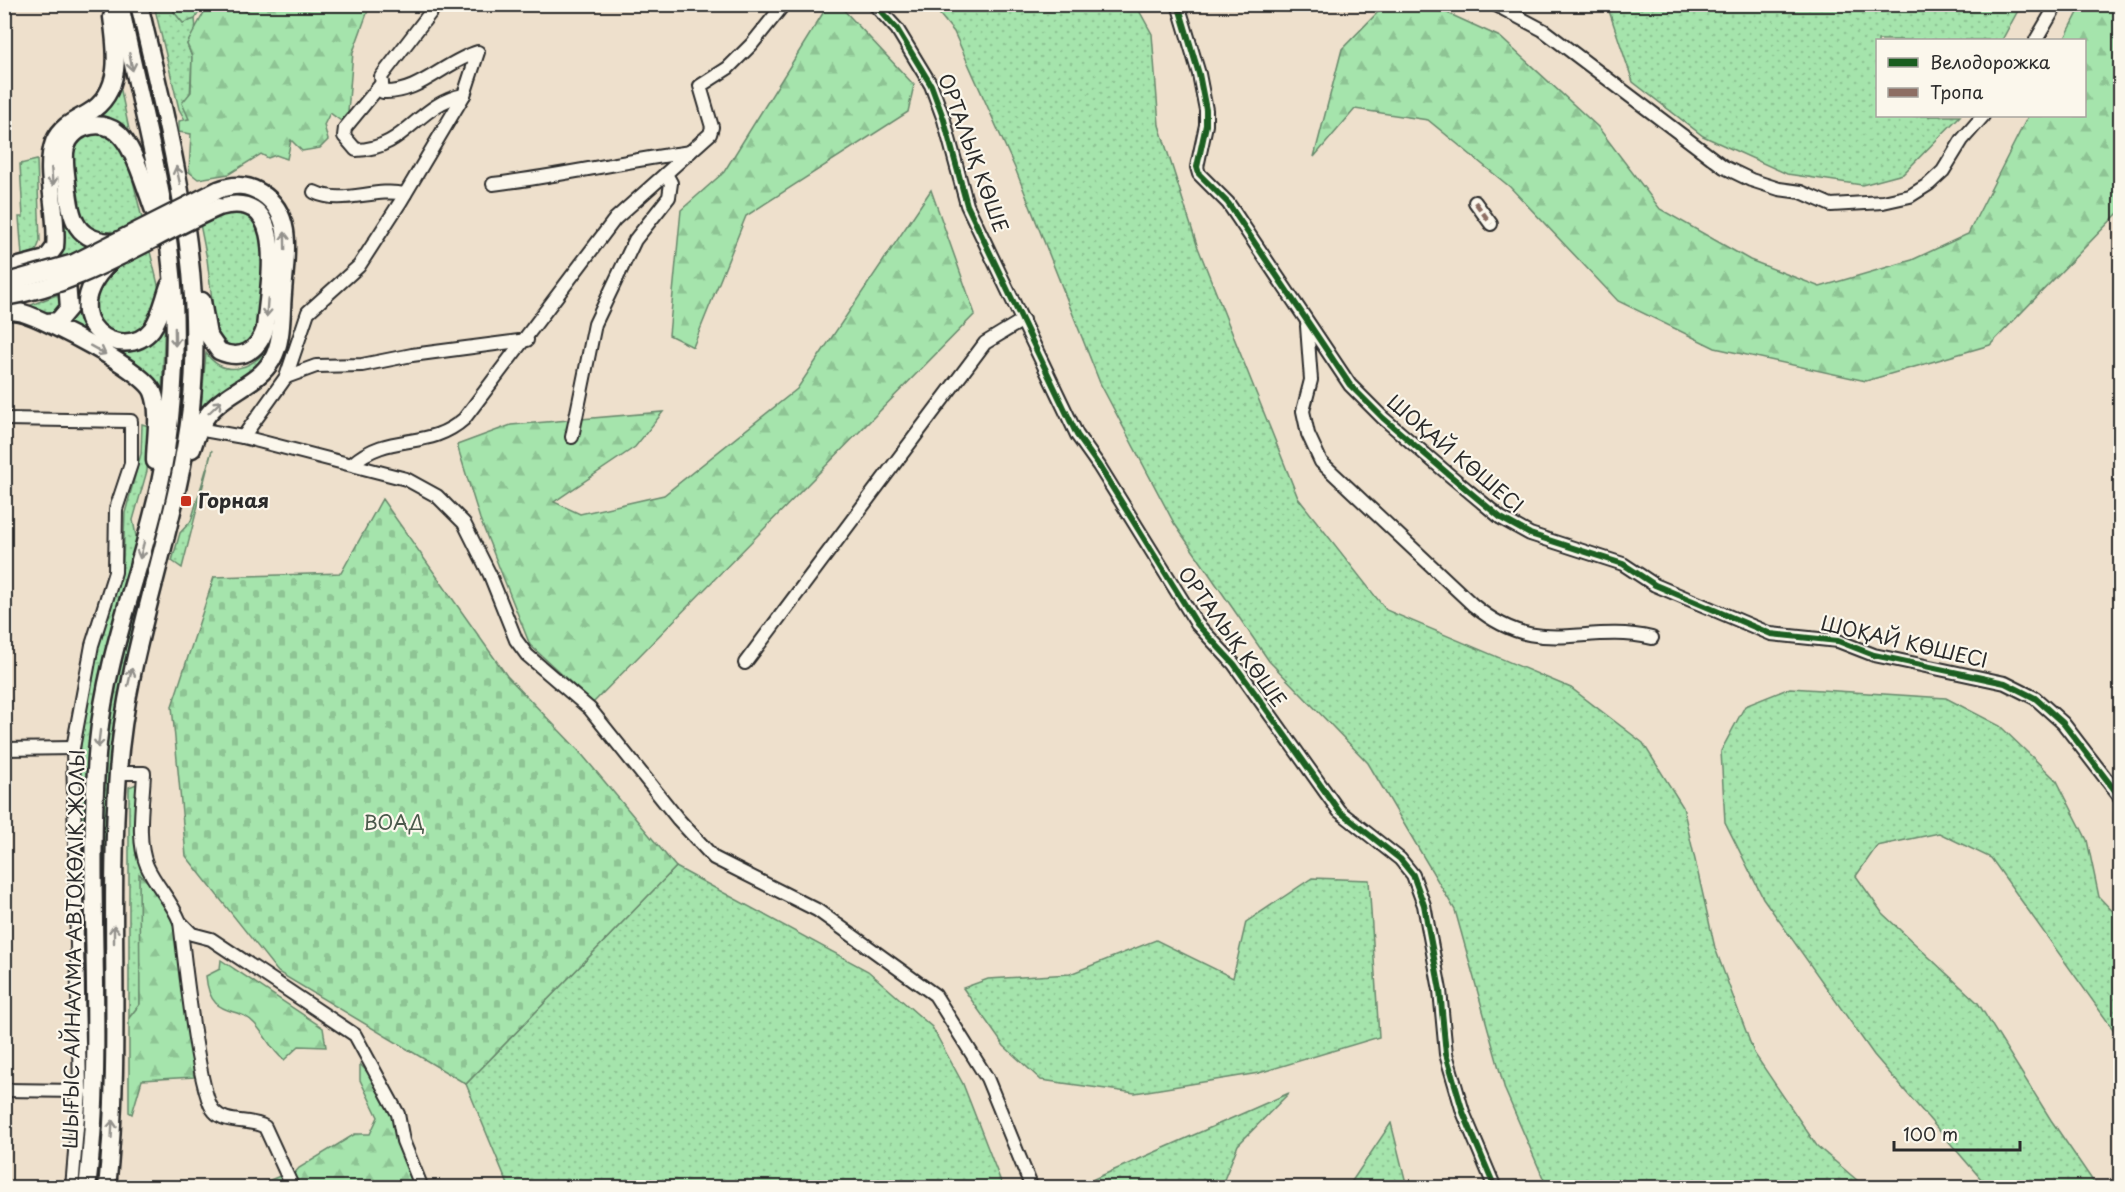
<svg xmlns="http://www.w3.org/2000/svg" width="2125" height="1192" font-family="'Playpen Sans',sans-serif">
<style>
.green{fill:url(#green-dots);stroke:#68886c;stroke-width:1.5}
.forest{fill:url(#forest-firs);stroke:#68886c;stroke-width:1.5}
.cemetery{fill:url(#cemetery-stones);stroke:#68886c;stroke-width:1.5}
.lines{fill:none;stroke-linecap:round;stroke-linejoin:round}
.minor-casing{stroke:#2b2b2b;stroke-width:16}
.major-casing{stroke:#2b2b2b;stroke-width:21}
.minor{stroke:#fbf7ec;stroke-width:12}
.major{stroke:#fbf7ec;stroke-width:16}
.major-bridge-casing{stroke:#2b2b2b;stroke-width:21;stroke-linecap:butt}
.major-bridge{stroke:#fbf7ec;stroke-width:16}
.quiet{stroke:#8d6e63;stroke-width:4.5;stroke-dasharray:9 4.5;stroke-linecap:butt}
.cycleway-casing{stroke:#fbf7ec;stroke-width:10}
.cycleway{stroke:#1b5e20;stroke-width:6}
.oneway{stroke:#93918c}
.poi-dot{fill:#c8321e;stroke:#fbf7ec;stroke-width:2}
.labels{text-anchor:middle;stroke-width:4.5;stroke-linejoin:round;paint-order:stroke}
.street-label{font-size:20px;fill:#2b2b2b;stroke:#fbf7ec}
.poi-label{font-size:20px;font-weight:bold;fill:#2b2b2b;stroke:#fbf7ec;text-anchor:start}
.park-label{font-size:20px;fill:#4a594b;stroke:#fbf7ec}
</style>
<defs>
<pattern id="green-dots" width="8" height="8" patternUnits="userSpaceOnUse" patternTransform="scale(1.5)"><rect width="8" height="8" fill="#a5e4ac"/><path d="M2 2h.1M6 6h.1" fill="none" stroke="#8ec494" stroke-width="1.8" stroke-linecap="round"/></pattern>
<pattern id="forest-firs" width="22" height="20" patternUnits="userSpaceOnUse" patternTransform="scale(1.5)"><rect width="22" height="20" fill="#a5e4ac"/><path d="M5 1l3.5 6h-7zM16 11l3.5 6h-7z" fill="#8ec494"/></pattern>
<pattern id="cemetery-stones" width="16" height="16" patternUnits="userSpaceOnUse" patternTransform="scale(1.5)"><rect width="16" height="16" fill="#a5e4ac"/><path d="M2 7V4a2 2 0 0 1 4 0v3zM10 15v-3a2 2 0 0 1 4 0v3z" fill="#8ec494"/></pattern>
</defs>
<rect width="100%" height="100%" fill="#eee0cc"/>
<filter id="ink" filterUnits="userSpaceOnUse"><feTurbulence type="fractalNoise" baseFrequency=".0167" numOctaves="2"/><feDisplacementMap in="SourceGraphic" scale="12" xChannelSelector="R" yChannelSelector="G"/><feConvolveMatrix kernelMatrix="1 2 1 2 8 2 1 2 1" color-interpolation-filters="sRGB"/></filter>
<g filter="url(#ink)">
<g class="green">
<polygon points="154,5 174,5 174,12 183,23 195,19 196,29 187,44 192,57 189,119 185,120 179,109"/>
<polygon points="932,5 1136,5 1152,34 1159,125 1197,245 1298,498 1386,610 1571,688 1643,743 1683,807 1715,948 1754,1053 1817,1146 1865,1187 1547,1187 1505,1090 1455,910 1368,763 1269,661 1174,523 1100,383 1015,168 954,32"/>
<polygon points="1607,5 1607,4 2021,5 2002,40 1878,40 1878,116 1960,116 1903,174 1862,185 1787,174 1703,136 1633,82"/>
<path d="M119 81 132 144 91 119C107 109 113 99 119 81Z"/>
<path d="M110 132 127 156 159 289 158 310 139 334H111L97 320 92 301 110 271 127 261 105 236 83 226C75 198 65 162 80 135Z"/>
<polygon points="37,160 40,241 36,251 22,256 19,217 23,217 20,164"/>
<polygon points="60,198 67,221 91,246 58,259"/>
<polygon points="237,209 255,219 264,241 258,331 245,345 231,347 216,333 207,259 200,224"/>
<polygon points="180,239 188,315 184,398 178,450 112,734 107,894 108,1079 100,1187 93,1188 100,796 104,732 154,532 175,241"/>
<polygon points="64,292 66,302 53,316 26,307"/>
<path d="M75 295 117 347 165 316 162 394C145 356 93 341 58 324Z"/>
<path d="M269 346 268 354 261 363 201 407 206 353C225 380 254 368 269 346Z"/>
<polygon points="142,424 149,426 147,471 133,520 138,547 106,656 87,904 84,904 79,862 81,739 97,652 123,562 125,513 141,454"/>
<polygon points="212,450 182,568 172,561 180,533 191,521"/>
<polygon points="1790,688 1946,698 2000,726 2057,781 2087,840 2099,897 2120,919 2120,1039 1991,858 1939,833 1877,846 1856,876 1883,914 1978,1003 2051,1120 2097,1187 1988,1187 1874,1055 1763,898 1725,822 1721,751 1745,706"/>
<polygon points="139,783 151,885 140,875 140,1004 129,1018 129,787"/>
<polygon points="676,867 868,971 932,1027 963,1084 1003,1187 509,1187 466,1084"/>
<polygon points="1312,878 1369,880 1379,1037 1259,1073 1135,1093 1041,1080 1004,1046 963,988 988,979 1070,974 1156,940 1233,978 1246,922"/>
<polygon points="1289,1093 1238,1145 1221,1187 1083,1187 1094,1179"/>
<polygon points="1391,1123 1407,1187 1348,1187"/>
</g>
<g class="forest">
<polygon points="174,5 174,4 203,5 195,19 183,23 174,12"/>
<polygon points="208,5 232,5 247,12 251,5 370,5 353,52 348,112 341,121 330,113 324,125 328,140 320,148 302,151 291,140 287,159 276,155 268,158 261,154 229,174 198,179 189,172 191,134 179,132 179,121 189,119 182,103 191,92 192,57 187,44"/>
<polygon points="828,5 839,5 914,85 908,112 746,216 693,347 669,335 681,210 724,172"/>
<polygon points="1413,5 1430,5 1500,37 1598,127 1660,209 1750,260 1820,287 1912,260 1968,234 2028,116 2084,116 2084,40 2064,40 2082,5 2120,5 2120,211 1990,345 1866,381 1715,348 1618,301 1510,187 1428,120 1355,109 1314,157 1342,49 1380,10"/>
<polygon points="931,190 975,314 593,703 530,645 480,519 457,445 511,425 663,412 635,447 554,502 580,514 664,495 797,389"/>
<polygon points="139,874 159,892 169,906 177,932 194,1077 142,1080 132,1114 129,1112 129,1018 140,1004"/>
<path d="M221 960 323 1028 326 1047 299 1046 284 1060C271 1050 266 1036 255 1024 238 1004 210 1021 206 976L220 969Z"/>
<polygon points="360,1064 382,1088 397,1116 402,1153 415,1187 297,1187 292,1176 299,1168 355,1134 370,1134 378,1117 360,1080"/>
<polygon points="280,1176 286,1187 253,1187"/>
</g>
<polygon class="cemetery" points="382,499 507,676 579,751 676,867 466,1084 278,972 186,856 172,706 214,577 341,573"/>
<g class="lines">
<defs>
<g id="minor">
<polyline points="874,4 897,29 931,85 944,120 967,205 1077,435 1099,466 1197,624 1234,664 1339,811 1400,859 1413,875 1424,905 1440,990 1446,1054 1463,1112 1495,1188"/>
<polyline points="1178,4 1199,74 1206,110 1206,125 1197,167 1199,174 1228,203 1350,385 1383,418 1447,473 1501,518 1530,534 1623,564 1655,585 1771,634 1838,641 1874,655 2005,683 2035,698 2063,723 2120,797"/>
<polyline points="1494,4 1543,30 1724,167 1751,180 1779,189 1801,192 1831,205 1883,202 1910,196 1929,184 1943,171 1962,140 1983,116"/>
<polyline points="2036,40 2057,4"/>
<path d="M382 83 345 128 344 136 356 150C406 149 417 104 464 95"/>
<path d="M493 184C559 176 624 161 690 152"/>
<path d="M314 192C343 206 374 187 405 194"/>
<polyline points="1475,202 1491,224"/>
<path d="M1307 326 1311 380 1303 411 1308 434 1321 462 1473 605C1540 661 1582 622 1652 638"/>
<polyline points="286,377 316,366 362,365 412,355 527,340"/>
<polyline points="4,419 131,421 131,464 116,509 115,572 92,645 73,748 80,1091 72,1188"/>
<polyline points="192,428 243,437 406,479 437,496 464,523 490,575 516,640 527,655 590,709 678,819 714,858 817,910 935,995 987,1078 1032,1188"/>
<path d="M243 437 286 377 308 312 359 266 401 201 464 95 478 52C444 62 419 94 383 92L381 77 437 4"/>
<polyline points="572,437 595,324 635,240 669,197 671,183 666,174"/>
<path d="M352 464C389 431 428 451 464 419L615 219 710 134 712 127 700 86 728 68 752 44 784 4"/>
<polyline points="745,663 985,343 1023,320"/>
<polyline points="4,749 73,748"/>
<path d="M118 773H144C143 801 136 840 147 866 156 886 172 901 180 922 184 953 198 1094 214 1111 226 1125 250 1118 265 1127L293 1188"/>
<polyline points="180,922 192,934 211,939 355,1035 398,1114 403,1141 422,1188"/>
<polyline points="4,1090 80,1091"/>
</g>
<g id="major">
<path d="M118 242C75 243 71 220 67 183 66 171 63 158 66 147 74 123 106 118 122 137 138 156 148 197 158 221"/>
<path d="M108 264C51 321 123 366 152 329 161 316 164 300 169 286"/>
<path d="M4 270 46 259 55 247C59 215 43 171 54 142 61 126 74 121 88 113 123 93 117 51 112 17"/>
<path d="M202 301 208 335 219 351C241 361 258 351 265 329 268 288 291 187 219 207"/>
<path d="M4 311C10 311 17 311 23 313 47 320 144 370 153 392 161 412 155 440 155 461"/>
<polyline points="47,322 58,321 69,308 67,282 60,268"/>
<path d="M192 449C197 433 203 417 216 406 234 389 259 382 272 360 283 341 281 315 283 293 285 259 296 215 261 193 247 184 234 184 218 190"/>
<path d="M87 1188C106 1040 85 890 98 743 107 642 151 549 166 450 175 388 178 326 171 264 162 177 137 90 120 4"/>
<path d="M107 1188C122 1050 108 911 118 773 126 647 177 531 191 408 206 270 170 137 139 4"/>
</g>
</defs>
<use href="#minor" class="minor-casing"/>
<use href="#major" class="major-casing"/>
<use href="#minor" class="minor"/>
<use href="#major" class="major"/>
<defs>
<g id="major-bridge">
<polyline points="4,283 74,263 218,190"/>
<path d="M4 297C84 285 147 238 219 207"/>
</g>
</defs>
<use href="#major-bridge" class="major-bridge-casing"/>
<use href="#major-bridge" class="major-bridge"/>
<polyline class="quiet" points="1475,202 1491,224"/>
<defs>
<g id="cycleway">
<polyline points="874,4 897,29 931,85 944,120 967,205 1077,435 1099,466 1197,624 1234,664 1339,811 1400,859 1413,875 1424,905 1440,990 1446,1054 1463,1112 1495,1188"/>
<polyline points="1178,4 1199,74 1206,110 1206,125 1197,167 1199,174 1228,203 1350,385 1383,418 1447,473 1501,518 1530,534 1623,564 1655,585 1771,634 1838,641 1874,655 2005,683 2035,698 2063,723 2120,797"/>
</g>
</defs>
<use href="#cycleway" class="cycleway-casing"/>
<use href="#cycleway" class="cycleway"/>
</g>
<defs><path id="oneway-shaft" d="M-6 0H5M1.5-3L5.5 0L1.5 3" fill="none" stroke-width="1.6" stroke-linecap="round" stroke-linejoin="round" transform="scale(1.5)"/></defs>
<g class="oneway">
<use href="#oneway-shaft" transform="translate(131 62) rotate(79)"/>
<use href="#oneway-shaft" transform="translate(178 175) rotate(-103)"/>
<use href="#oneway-shaft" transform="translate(52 177) rotate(85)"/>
<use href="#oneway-shaft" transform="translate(285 241) rotate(-91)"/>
<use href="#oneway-shaft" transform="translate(267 308) rotate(94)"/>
<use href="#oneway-shaft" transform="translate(175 337) rotate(89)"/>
<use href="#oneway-shaft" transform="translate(98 350) rotate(29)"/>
<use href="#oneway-shaft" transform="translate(215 407) rotate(-44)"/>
<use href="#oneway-shaft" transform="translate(142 550) rotate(104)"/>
<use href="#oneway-shaft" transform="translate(130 677) rotate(-77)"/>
<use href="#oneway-shaft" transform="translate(99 739) rotate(97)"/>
<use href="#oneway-shaft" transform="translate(114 934) rotate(-90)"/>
<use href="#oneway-shaft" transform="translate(112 1129) rotate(-87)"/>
</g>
</g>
<rect class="poi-dot" x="180" y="495" width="12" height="12" rx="3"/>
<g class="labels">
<g class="street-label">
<text transform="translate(973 153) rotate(70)" y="7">ОРТАЛЫҚ КӨШЕ</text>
<text transform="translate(1455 454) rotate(40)" y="7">ШОҚАЙ КӨШЕСІ</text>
<text transform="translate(1232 637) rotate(54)" y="7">ОРТАЛЫҚ КӨШЕ</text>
<text transform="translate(1904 642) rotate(13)" y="7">ШОҚАЙ КӨШЕСІ</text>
<text transform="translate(74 949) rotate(-89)" y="7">ШЫҒЫС АЙНАЛМА АВТОКӨЛІК ЖОЛЫ</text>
</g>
<g class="poi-label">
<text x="198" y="508">Горная</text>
</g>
<g class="park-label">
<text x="394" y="830">ВОАД</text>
</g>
</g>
<rect width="2125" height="1192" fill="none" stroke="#fbf7ec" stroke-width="24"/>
<rect x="12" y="12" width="2101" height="1168" fill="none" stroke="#2b2b2b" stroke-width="2" filter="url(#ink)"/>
<rect x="1876" y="39" width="210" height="78" fill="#fbf7ec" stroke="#a8a59f" stroke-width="1.5"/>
<rect x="1888" y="58" width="30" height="9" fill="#1b5e20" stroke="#a8a59f" stroke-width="1.5"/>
<text x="1930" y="69" font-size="18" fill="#2b2b2b">Велодорожка</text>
<rect x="1888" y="88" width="30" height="9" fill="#8d6e63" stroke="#a8a59f" stroke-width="1.5"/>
<text x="1930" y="99" font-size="18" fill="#2b2b2b">Тропа</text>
<path d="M1894 1141v9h126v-9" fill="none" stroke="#2b2b2b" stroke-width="3"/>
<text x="1903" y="1141" font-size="18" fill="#2b2b2b" stroke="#fbf7ec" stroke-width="4.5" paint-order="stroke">100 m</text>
</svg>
